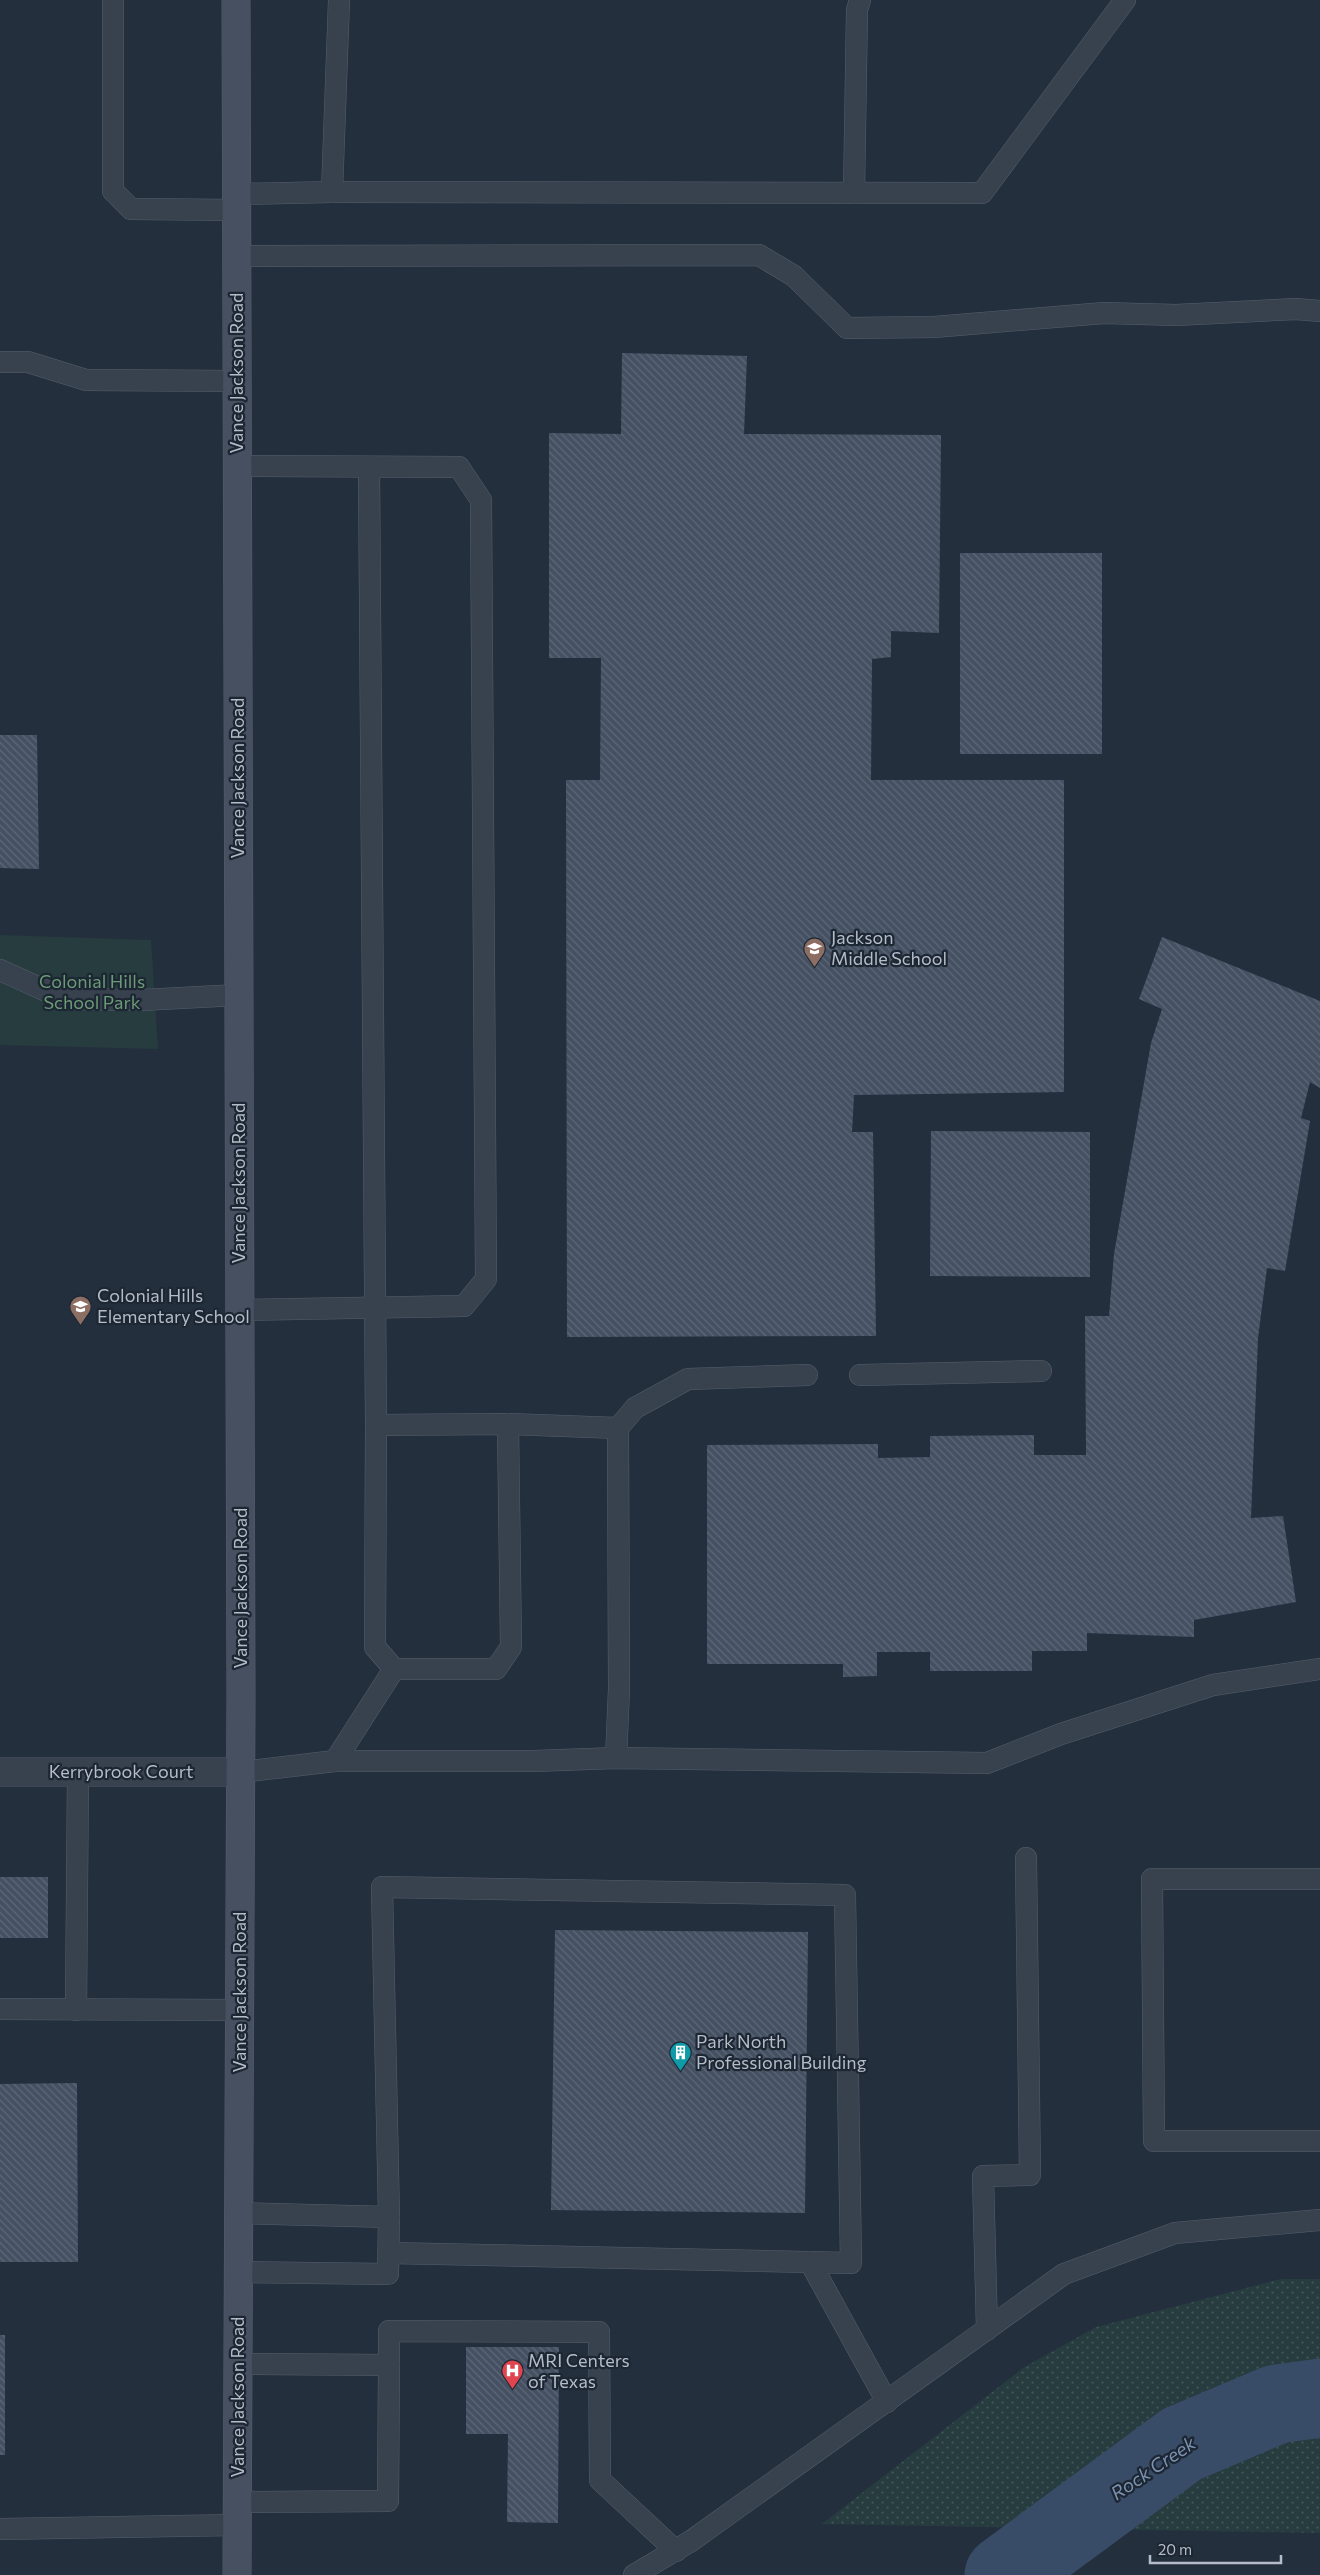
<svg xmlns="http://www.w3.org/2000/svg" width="1320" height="2575" font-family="Commissioner,sans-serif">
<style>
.grass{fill:url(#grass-dots)}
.green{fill:#263c3f}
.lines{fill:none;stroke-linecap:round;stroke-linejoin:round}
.river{stroke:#394c67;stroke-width:79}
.building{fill:url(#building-back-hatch)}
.service-casing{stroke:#565f6c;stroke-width:22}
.minor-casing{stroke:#565f6c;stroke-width:29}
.secondary-casing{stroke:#565f6c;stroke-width:29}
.service{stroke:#38414e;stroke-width:21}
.minor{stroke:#38414e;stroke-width:28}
.secondary{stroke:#465061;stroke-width:28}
.labels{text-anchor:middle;stroke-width:4.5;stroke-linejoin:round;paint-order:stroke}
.street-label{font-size:18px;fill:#b4bcc9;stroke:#1d2633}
.poi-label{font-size:18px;fill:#b4bcc9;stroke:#1d2633;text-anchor:start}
.park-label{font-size:18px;fill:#6b9a76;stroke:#1d2633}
.water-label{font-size:19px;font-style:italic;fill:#7c92b1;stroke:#1d2633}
</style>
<defs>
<pattern id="grass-dots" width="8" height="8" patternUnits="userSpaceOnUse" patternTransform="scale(1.25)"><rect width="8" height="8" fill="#263c3f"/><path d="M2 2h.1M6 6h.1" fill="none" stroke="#435659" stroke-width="1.8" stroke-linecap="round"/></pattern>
<pattern id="building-back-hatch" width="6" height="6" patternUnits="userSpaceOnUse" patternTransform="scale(1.25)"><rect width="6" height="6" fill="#455162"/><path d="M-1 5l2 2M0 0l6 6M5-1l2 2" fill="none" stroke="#5d6877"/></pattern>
</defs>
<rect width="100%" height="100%" fill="#242f3e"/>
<polygon class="grass" points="1281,2279 1320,2279 1320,2533 822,2524 1023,2368 1096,2327"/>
<polygon class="green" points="0,935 151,940 158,1049 0,1045"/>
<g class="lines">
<polyline class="river" points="1004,2575 1182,2444 1277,2404 1320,2398"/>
</g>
<g class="building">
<polygon points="622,353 747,356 744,434 941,435 939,633 891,631 891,657 872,659 871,780 1064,780 1064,1092 854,1095 852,1132 873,1132 876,1336 567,1337 566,780 600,780 601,658 549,658 549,433 621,434"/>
<rect x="960" y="553" width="142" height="201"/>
<polygon points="0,735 37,735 39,869 0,868"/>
<polygon points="1162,937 1320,1001 1320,1088 1310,1082 1301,1118 1310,1121 1285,1271 1267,1268 1258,1338 1251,1518 1283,1516 1296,1602 1194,1620 1194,1637 1087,1633 1087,1651 1032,1651 1032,1671 930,1671 930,1652 877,1652 877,1676 843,1677 843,1664 707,1664 707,1445 878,1444 878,1458 930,1457 930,1436 1034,1435 1034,1455 1086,1455 1085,1316 1109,1316 1114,1254 1151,1043 1162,1009 1139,999"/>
<polygon points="931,1131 1090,1132 1090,1277 930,1276"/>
<rect x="0" y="1877" width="48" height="61"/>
<polygon points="555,1930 808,1932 805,2213 551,2210"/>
<polygon points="77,2083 78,2262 0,2262 0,2084"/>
<rect x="0" y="2335" width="5" height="120"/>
<polygon points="466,2347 559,2347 558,2523 507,2522 508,2434 466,2434"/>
</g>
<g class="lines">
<defs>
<g id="service">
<polyline points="113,0 113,191 131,209 237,210"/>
<polyline points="339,0 332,192 982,193 1125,0"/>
<polyline points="854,193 857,10 860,0"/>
<polyline points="237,194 332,192"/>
<polyline points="237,256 759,255 794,276 847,328 934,327 1104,313 1176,315 1296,309 1320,311"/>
<polyline points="0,362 28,362 86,380 237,381"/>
<polyline points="237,466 459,467 481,500 486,1279 464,1306 240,1310"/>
<polyline points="369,467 376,1425 375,1647 394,1669 496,1669 511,1647 508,1424 376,1425"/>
<polyline points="0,970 64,999 142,1000 238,995"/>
<polyline points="860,1375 1041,1371"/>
<polyline points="508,1424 618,1428"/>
<polyline points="616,1758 619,1689 618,1428 635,1408 688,1379 807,1375"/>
<polyline points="335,1761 394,1669"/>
<polyline points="241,1772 335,1761 534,1761 616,1758 987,1763 1061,1734 1213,1685 1320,1669"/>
<polyline points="1320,1879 1152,1879 1154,2141 1320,2141"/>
<polyline points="0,2009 240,2010"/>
<polyline points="76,2010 78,1772"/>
<polyline points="239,2213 389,2217"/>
<polyline points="810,2262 887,2402"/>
<polyline points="238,2272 388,2274 389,2217 382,1887 845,1895 851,2263 389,2253"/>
<polyline points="987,2330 983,2176 1030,2175 1026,1858"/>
<polyline points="389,2365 389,2331 599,2332 600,2480 676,2551"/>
<polyline points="237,2502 388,2501 389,2365 238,2364"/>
<polyline points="0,2529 237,2525"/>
<polyline points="634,2575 691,2541 1064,2274 1175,2233 1320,2220"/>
</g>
<polyline id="minor" points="0,1772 241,1772"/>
<polyline id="secondary" points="236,0 241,1696 237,2575"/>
</defs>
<use href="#service" class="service-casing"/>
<use href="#minor" class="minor-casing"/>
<use href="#secondary" class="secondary-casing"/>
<use href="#service" class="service"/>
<use href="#minor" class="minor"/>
<use href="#secondary" class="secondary"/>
</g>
<defs>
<symbol id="school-pin" viewBox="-11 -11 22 30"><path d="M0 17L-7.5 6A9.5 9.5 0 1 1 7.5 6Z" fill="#8d6e63" stroke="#1d2633"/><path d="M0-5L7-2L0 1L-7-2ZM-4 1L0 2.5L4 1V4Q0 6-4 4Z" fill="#fff"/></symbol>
<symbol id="building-pin" viewBox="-11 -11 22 30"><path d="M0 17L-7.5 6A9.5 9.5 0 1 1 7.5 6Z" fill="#0f9aa8" stroke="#1d2633"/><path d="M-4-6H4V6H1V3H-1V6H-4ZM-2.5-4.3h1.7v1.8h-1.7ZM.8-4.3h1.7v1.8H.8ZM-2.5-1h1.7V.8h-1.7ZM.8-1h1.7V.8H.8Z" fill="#fff"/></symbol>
<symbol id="hospital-pin" viewBox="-11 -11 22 30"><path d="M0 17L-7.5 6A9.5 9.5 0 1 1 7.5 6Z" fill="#e0444e" stroke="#1d2633"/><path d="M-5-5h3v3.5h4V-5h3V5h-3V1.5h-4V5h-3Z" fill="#fff"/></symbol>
</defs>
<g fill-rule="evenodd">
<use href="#school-pin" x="802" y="936" width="25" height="34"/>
<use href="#school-pin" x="68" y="1294" width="25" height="34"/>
<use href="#building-pin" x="668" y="2040" width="25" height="34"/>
<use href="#hospital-pin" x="500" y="2358" width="25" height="34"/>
</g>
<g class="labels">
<g class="street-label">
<text transform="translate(237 373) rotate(-90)" y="6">Vance Jackson Road</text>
<text transform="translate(238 778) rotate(-90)" y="6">Vance Jackson Road</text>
<text transform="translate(239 1183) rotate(-90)" y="6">Vance Jackson Road</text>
<text transform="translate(241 1588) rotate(-90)" y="6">Vance Jackson Road</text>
<text x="121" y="1778">Kerrybrook Court</text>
<text transform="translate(240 1992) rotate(-90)" y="6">Vance Jackson Road</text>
<text transform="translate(238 2397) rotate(-90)" y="6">Vance Jackson Road</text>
</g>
<g class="poi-label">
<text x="831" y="944">Jackson<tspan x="831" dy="21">Middle School</tspan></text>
<text x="97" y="1302">Colonial Hills<tspan x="97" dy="21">Elementary School</tspan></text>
<text x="696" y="2048">Park North<tspan x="696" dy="21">Professional Building</tspan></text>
<text x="528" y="2367">MRI Centers<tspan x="528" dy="21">of Texas</tspan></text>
</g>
<g class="park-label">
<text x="92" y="988">Colonial Hills<tspan x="92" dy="21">School Park</tspan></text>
</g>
<g class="water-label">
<text transform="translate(1153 2468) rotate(-34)" y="7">Rock Creek</text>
</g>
</g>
<path d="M1150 2555v8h131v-8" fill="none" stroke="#b4bcc9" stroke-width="2.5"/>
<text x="1158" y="2555" font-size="15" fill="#b4bcc9" stroke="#1d2633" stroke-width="4" paint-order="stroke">20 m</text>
</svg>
